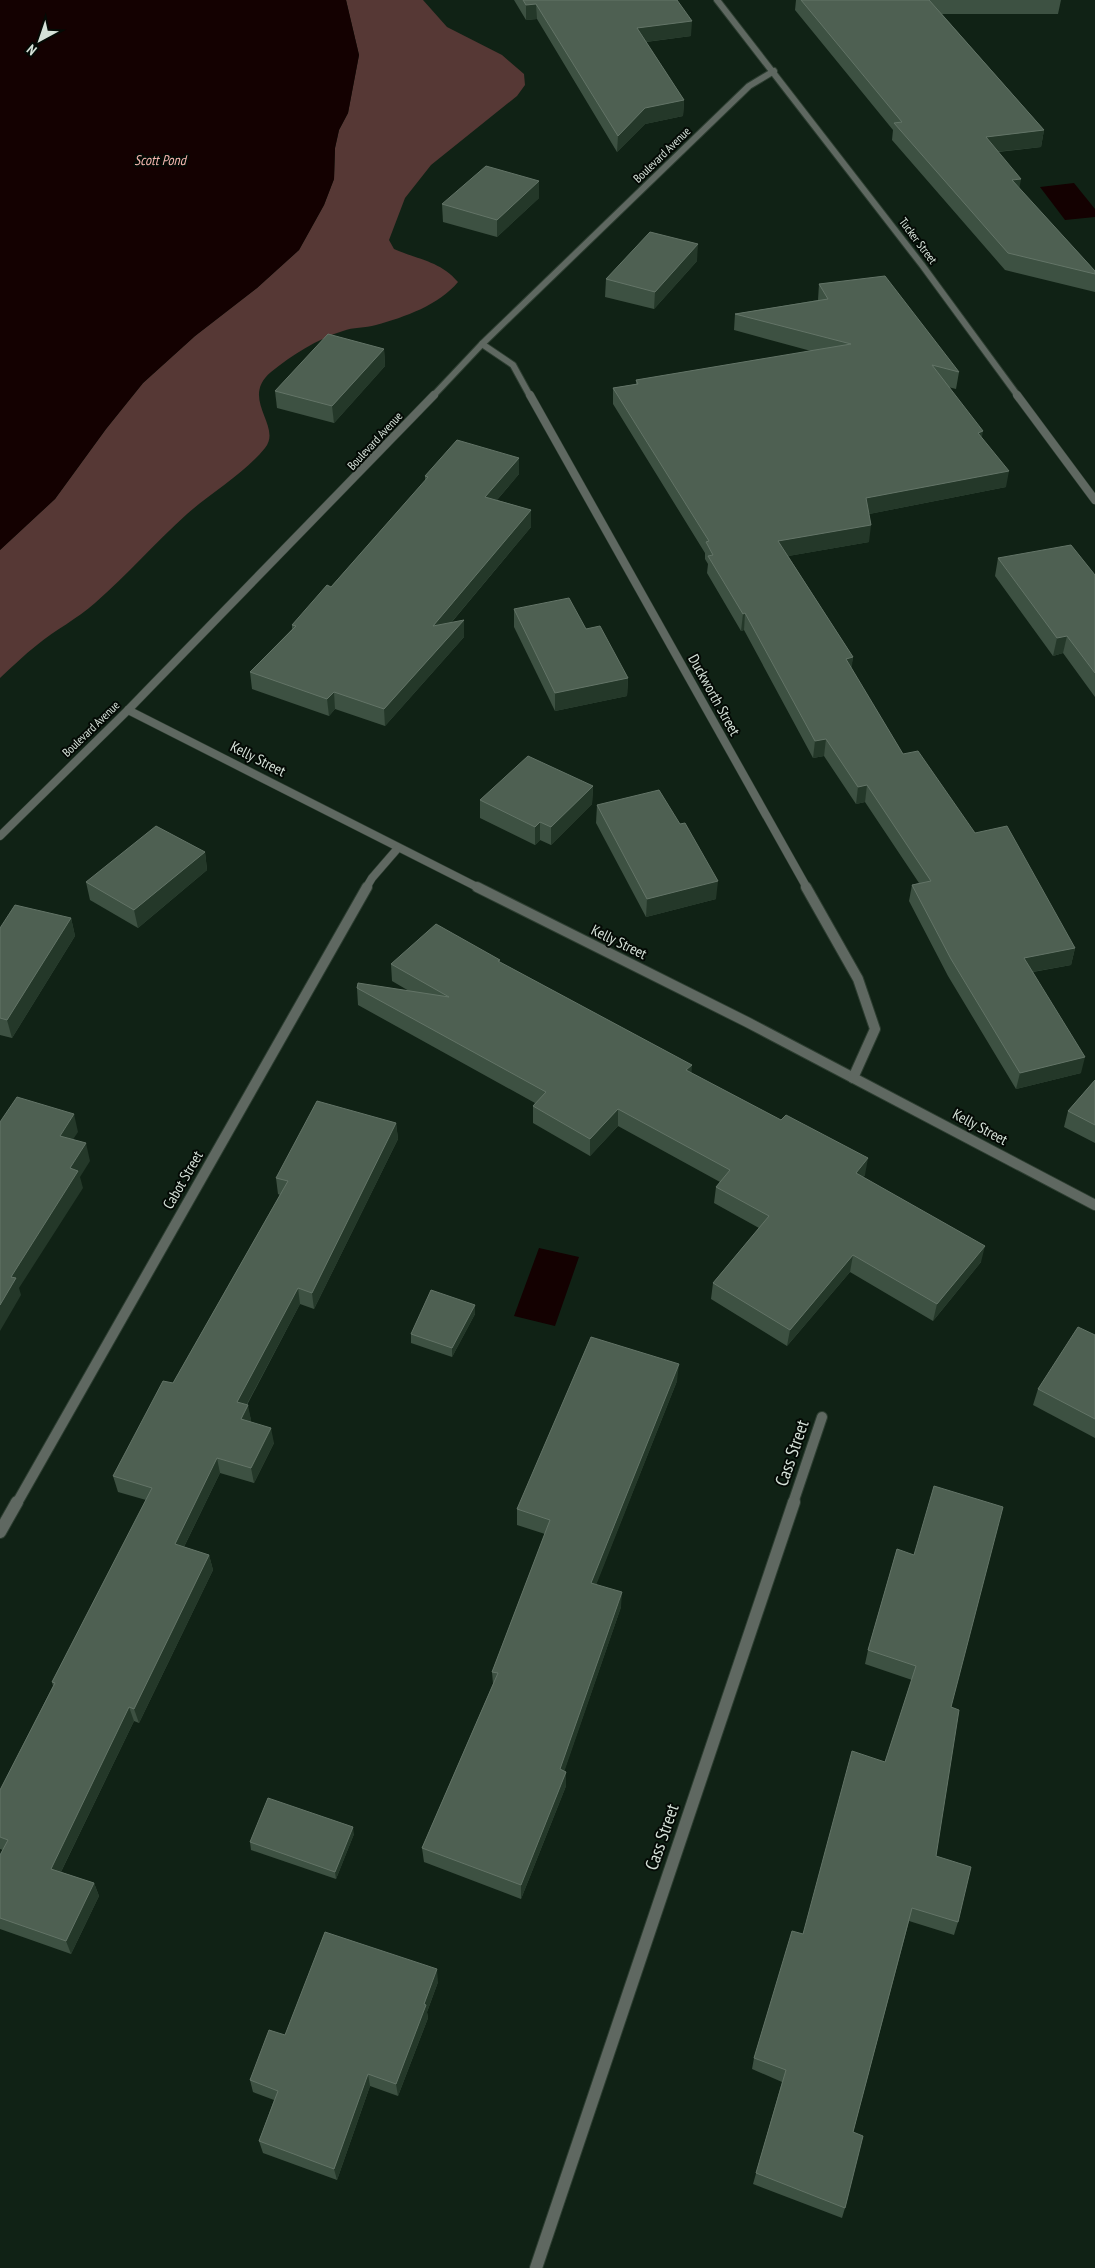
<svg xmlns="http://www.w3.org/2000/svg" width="1095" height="2268" font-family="'PT Sans Narrow',sans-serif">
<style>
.forest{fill:#563835}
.water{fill:#140101}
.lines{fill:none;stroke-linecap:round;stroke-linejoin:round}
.minor-far3-casing{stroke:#2c3d30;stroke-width:8}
.minor-far2-casing{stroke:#2c3d30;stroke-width:9}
.minor-far1-casing{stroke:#2c3d30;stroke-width:12}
.minor-casing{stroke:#2c3d30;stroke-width:14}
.minor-far3{stroke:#5f6861;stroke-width:6}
.minor-far2{stroke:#5f6861;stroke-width:8}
.minor-far1{stroke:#5f6861;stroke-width:10}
.minor{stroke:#5f6861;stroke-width:12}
.wall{fill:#3d5142}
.shaded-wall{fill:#243829}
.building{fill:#4e6052;stroke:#637467}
.labels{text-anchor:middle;stroke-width:4;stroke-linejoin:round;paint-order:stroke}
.far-street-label{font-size:12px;fill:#d5e1d8;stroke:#040a05}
.far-water-label{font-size:14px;font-style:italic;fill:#f4b6af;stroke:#040a05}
.street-label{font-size:15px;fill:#d5e1d8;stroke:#040a05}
.near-street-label{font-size:18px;fill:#d5e1d8;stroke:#040a05}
</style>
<rect width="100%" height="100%" fill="#102215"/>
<path class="forest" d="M346 0H423L447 27 502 55 524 74 525 85 517 96 431 165 405 198 389 240 394 249C419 260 440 261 458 282 439 305 405 317 376 325 365 328 353 327 343 331 317 339 292 355 271 372 239 399 283 426 265 448 244 474 212 492 187 514 156 542 127 575 95 603 77 619 55 630 37 645 24 655 12 667 0 678V550L55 499 106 429 143 383 195 336 257 288 299 250 324 205 334 179 335 148 339 130 348 113 359 55Z"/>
<g class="water">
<polygon points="0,0 346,0 359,55 348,113 339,130 335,148 334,179 324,205 299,250 257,288 195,336 143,383 106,429 55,499 0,550"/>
<polygon points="1074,183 1095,209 1095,217 1065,220 1040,187"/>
<polygon points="539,1248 579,1257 555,1326 514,1316"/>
</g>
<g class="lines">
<defs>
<g id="minor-far3">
<polyline points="717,0 922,265 1018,396"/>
<polyline points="482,344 513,365 530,396"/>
<polyline points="433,396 482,344 749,86 774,71"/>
</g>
<g id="minor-far2">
<polyline points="530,395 807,888"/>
<polyline points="1017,395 1095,500"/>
<polyline points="128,710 479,888"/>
<polyline points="0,836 128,710 434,395"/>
<polyline points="366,888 372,878 398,848"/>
</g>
<g id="minor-far1">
<polyline points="477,887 747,1022 1095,1205"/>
<polyline points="806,887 858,979 875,1029 853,1078"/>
<polyline points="17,1503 367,887"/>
<polyline points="793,1503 822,1417"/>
</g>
<g id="minor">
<polyline points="0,1532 17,1502"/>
<polyline points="536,2268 794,1502"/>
</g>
</defs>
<use href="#minor-far3" class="minor-far3-casing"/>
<use href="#minor-far2" class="minor-far2-casing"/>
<use href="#minor-far1" class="minor-far1-casing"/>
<use href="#minor" class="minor-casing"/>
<use href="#minor-far3" class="minor-far3"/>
<use href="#minor-far2" class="minor-far2"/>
<use href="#minor-far1" class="minor-far1"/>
<use href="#minor" class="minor"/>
</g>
<g class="wall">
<polygon points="514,0 677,0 691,36 646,42 684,100 683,116 645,124 617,152 537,19 526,20"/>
<polygon points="796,0 1061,0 1058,14 942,14 1044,130 1041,147 998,152 1019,188 1095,271 1095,292 1005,270 892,140 893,130 795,10"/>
<polygon points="539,198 497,237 443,222 442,204"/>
<polygon points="697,261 654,309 605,297 606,279"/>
<polygon points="819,284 959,372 956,389 948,387 982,438 1006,487 869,514 869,542 788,556 853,657 851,668 903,754 975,833 1075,948 1071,965 1033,972 1081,1073 1016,1089 948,976 909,901 912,885 919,883 865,802 856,804 824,756 813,758 744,630 741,631 707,573 708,564 705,559 705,553 613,404 613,388 636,384 636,380 811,351 734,330 735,314 818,300"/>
<polygon points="384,349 385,366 334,423 277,408 275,391"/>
<polygon points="519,458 519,474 497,500 531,510 531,527 451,623 464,637 385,726 335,709 329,716 252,689 250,672 292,629 292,625 331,587 425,481 425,476"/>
<polygon points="998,558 1095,575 1095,697 1063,653 1053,656 995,576"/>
<polygon points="514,609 586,629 628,678 627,696 555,711 514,627"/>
<polygon points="593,786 592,804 551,845 540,840 535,845 480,818 480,800"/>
<polygon points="597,805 716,899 646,917 596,823"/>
<polygon points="205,852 207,870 138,928 90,900 86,882"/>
<polygon points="71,918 75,936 12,1038 0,1035 0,928"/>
<polygon points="500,963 691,1073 865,1175 863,1177 981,1262 933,1321 850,1272 787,1346 711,1299 713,1283 759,1228 714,1203 716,1187 720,1182 618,1126 590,1156 533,1123 533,1106 535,1103 358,1005 357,988 409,991 392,981 391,964"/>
<polygon points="1095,1080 1095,1143 1064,1127 1068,1111"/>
<polygon points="396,1123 398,1139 314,1309 300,1304 247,1405 251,1420 250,1421 274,1443 254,1483 220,1473 184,1547 209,1555 213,1570 139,1723 134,1721 61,1872 94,1883 99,1896 71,1954 0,1929 0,1855 3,1850 0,1849 0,1790 53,1686 52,1682 146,1500 118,1492 113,1476 173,1383 280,1195 278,1194 276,1178"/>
<polygon points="475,1305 475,1314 452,1357 411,1343 411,1334"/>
<polygon points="1095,1335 1095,1438 1033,1405 1038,1389"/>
<polygon points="677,1381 596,1584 621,1607 564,1771 566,1772 566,1786 521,1899 424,1862 422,1848 493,1684 492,1672 545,1534 517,1525 517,1509"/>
<polygon points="897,1549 951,1707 936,1856 958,1922 954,1935 909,1921 853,2132 845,2208 842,2218 753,2184 782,2082 752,2069 754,2058 803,1934 885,1762 912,1680 865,1664 868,1650"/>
<polygon points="354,1834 336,1879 251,1850 250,1842"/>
<polygon points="438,1982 427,2012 428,2018 398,2096 370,2086 337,2180 263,2153 259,2141 274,2100 253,2092 250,2080 285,2035"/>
</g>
<g class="shaded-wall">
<polygon points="536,4 537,19 526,20 526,5"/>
<polygon points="692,21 691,36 637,43 637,28"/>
<polygon points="684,100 683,116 645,124 617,152 618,136 645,108"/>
<polygon points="1044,130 1041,147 984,153 986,137"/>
<polygon points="1021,179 1018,196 1012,180"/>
<polygon points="539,181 539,198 497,237 497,220"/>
<polygon points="698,244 697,261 654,309 655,292"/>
<polygon points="384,349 385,366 334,423 332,406"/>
<polygon points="983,431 980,448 978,433"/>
<polygon points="519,458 519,474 485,514 485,497"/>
<polygon points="1009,471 1006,487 864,515 866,498"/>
<polygon points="531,510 531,527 434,643 433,626"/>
<polygon points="871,525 869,542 777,558 778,541"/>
<polygon points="745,613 744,630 741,631 743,614"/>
<polygon points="464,620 464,637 385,726 384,709"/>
<polygon points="1067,636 1063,653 1053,656 1057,638"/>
<polygon points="853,657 851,674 846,659"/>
<polygon points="628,678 627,696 555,711 555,693"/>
<polygon points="334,692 335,709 329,716 327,699"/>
<polygon points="826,739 824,756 813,758 815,741"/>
<polygon points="867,785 865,802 856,804 858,787"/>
<polygon points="593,786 592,804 551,845 551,827"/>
<polygon points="540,822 540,840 535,845 535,827"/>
<polygon points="205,852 207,870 138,928 134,910"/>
<polygon points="718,881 716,899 646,917 647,899"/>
<polygon points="71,918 75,936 12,1038 7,1020"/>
<polygon points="1075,948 1071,965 1020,974 1024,958"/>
<polygon points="1085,1057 1081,1073 1016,1089 1020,1073"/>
<polygon points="692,1065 691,1082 686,1070"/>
<polygon points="618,1109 618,1126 590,1156 590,1139"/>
<polygon points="74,1114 78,1132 64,1153 60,1136"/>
<polygon points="396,1123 398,1139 314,1309 312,1293"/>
<polygon points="86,1143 90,1161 80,1177 83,1188 19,1288 21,1295 0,1331 0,1305 11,1277 70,1168"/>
<polygon points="868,1158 865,1175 853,1190 856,1173"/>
<polygon points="985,1246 981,1262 933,1321 937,1304"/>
<polygon points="853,1255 850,1272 787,1346 790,1330"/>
<polygon points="298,1288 300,1304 240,1417 237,1402"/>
<polygon points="475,1305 475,1314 452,1357 452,1348"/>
<polygon points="679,1364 677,1381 591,1598 591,1583"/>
<polygon points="248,1405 251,1420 244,1434 241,1419"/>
<polygon points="271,1428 274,1443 254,1483 251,1468"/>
<polygon points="217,1458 220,1473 178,1559 175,1544"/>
<polygon points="209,1555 213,1570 139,1723 134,1709"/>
<polygon points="622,1592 621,1607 560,1784 560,1769"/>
<polygon points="129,1707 134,1721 56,1882 51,1869"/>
<polygon points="566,1772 566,1786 521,1899 521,1885"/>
<polygon points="353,1827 354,1834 336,1879 335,1872"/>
<polygon points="94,1883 99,1896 71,1954 66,1941"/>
<polygon points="437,1969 438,1982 427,2012 428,2018 398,2096 396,2084"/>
<polygon points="368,2074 370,2086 337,2180 334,2169"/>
</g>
<g class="building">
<polygon points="523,0 677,0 692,21 637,28 684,100 645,108 618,136 536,4 526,5"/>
<polygon points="801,0 929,0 1044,130 986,137 1021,179 1012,180 1095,271 1095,274 1008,253 894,123 902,122"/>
<polygon points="486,166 539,181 497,220 442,204"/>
<polygon points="650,232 698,244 655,292 606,279"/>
<polygon points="885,276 959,372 932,365 983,431 978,433 1009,471 866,498 871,525 778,541 853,657 846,659 903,754 918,751 975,833 1007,826 1075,948 1024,958 1085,1057 1020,1073 951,959 912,885 931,881 867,785 858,787 826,739 815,741 745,613 743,614 708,556 713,555 706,542 709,541 613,388 638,384 636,380 851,344 735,314 828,299 819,284"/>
<polygon points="328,334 384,349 332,406 275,391"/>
<polygon points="457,440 519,458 485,497 531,510 433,626 464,620 384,709 334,692 327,699 250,672 296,626 292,625 327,585 331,587 428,477 425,476"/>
<polygon points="1071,545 1095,575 1095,673 1067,636 1057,638 998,558"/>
<polygon points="569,598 586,629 600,626 628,678 555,693 514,609"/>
<polygon points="528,756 593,786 551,827 540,822 535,827 480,800"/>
<polygon points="659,790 680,824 685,823 718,881 647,899 597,805"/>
<polygon points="156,826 205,852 134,910 86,882"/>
<polygon points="15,905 71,918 7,1020 0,1018 0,928"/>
<polygon points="436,924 500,960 498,961 692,1065 686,1070 781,1120 786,1115 868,1158 856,1173 985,1246 937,1304 853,1255 790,1330 713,1283 769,1216 716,1187 730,1170 618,1109 590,1139 533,1106 546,1092 357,988 358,983 449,997 391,964"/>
<polygon points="1095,1080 1095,1125 1068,1111"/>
<polygon points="17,1097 74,1114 60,1136 86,1143 70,1168 78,1171 11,1277 16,1278 0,1305 0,1122"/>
<polygon points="317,1101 396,1123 312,1293 298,1288 237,1402 248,1405 241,1419 271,1428 251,1468 217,1458 175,1544 209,1555 134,1709 129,1707 51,1869 94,1883 66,1941 0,1918 0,1855 8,1840 0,1837 0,1790 55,1683 52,1682 152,1488 113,1476 163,1381 173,1383 288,1181 276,1178"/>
<polygon points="431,1290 475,1305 452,1348 411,1334"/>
<polygon points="1078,1327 1095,1335 1095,1419 1038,1389"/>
<polygon points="591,1337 679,1364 591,1583 622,1592 560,1769 566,1772 521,1885 422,1848 498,1673 492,1672 550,1520 517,1509"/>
<polygon points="934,1486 1003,1507 951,1707 959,1710 936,1856 971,1867 958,1922 912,1908 853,2132 863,2136 845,2208 756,2173 786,2070 754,2058 792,1931 803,1934 852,1751 885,1762 916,1666 868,1650 897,1549 914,1555"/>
<polygon points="268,1798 353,1827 335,1872 250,1842"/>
<polygon points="325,1932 437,1969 424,2004 426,2005 396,2084 368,2074 334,2169 259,2141 278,2091 250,2080 269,2030 285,2035"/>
</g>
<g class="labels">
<g class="far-street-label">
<text transform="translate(662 155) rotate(-44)" y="4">Boulevard Avenue</text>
<text transform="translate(918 241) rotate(53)" y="4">Tucker Street</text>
<text transform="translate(375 441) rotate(-47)" y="4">Boulevard Avenue</text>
<text transform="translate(91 729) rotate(-44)" y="4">Boulevard Avenue</text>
</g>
<g class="far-water-label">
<text x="160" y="165">Scott Pond</text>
</g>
<g class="street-label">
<text transform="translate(714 695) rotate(61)" y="5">Duckworth Street</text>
<text transform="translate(258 759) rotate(27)" y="5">Kelly Street</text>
<text transform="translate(619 942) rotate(26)" y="5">Kelly Street</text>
<text transform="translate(980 1127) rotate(28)" y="5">Kelly Street</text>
<text transform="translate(183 1180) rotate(-60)" y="5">Cabot Street</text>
</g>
<g class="near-street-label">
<text transform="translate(792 1453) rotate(-71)" y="6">Cass Street</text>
<text transform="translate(662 1837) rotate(-71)" y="6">Cass Street</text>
</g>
</g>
<g transform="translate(40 40) rotate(220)" stroke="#040a05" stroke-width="4" paint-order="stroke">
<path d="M0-4L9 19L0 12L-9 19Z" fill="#d5e1d8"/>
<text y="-8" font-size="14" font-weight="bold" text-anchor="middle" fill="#d5e1d8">N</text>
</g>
</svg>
